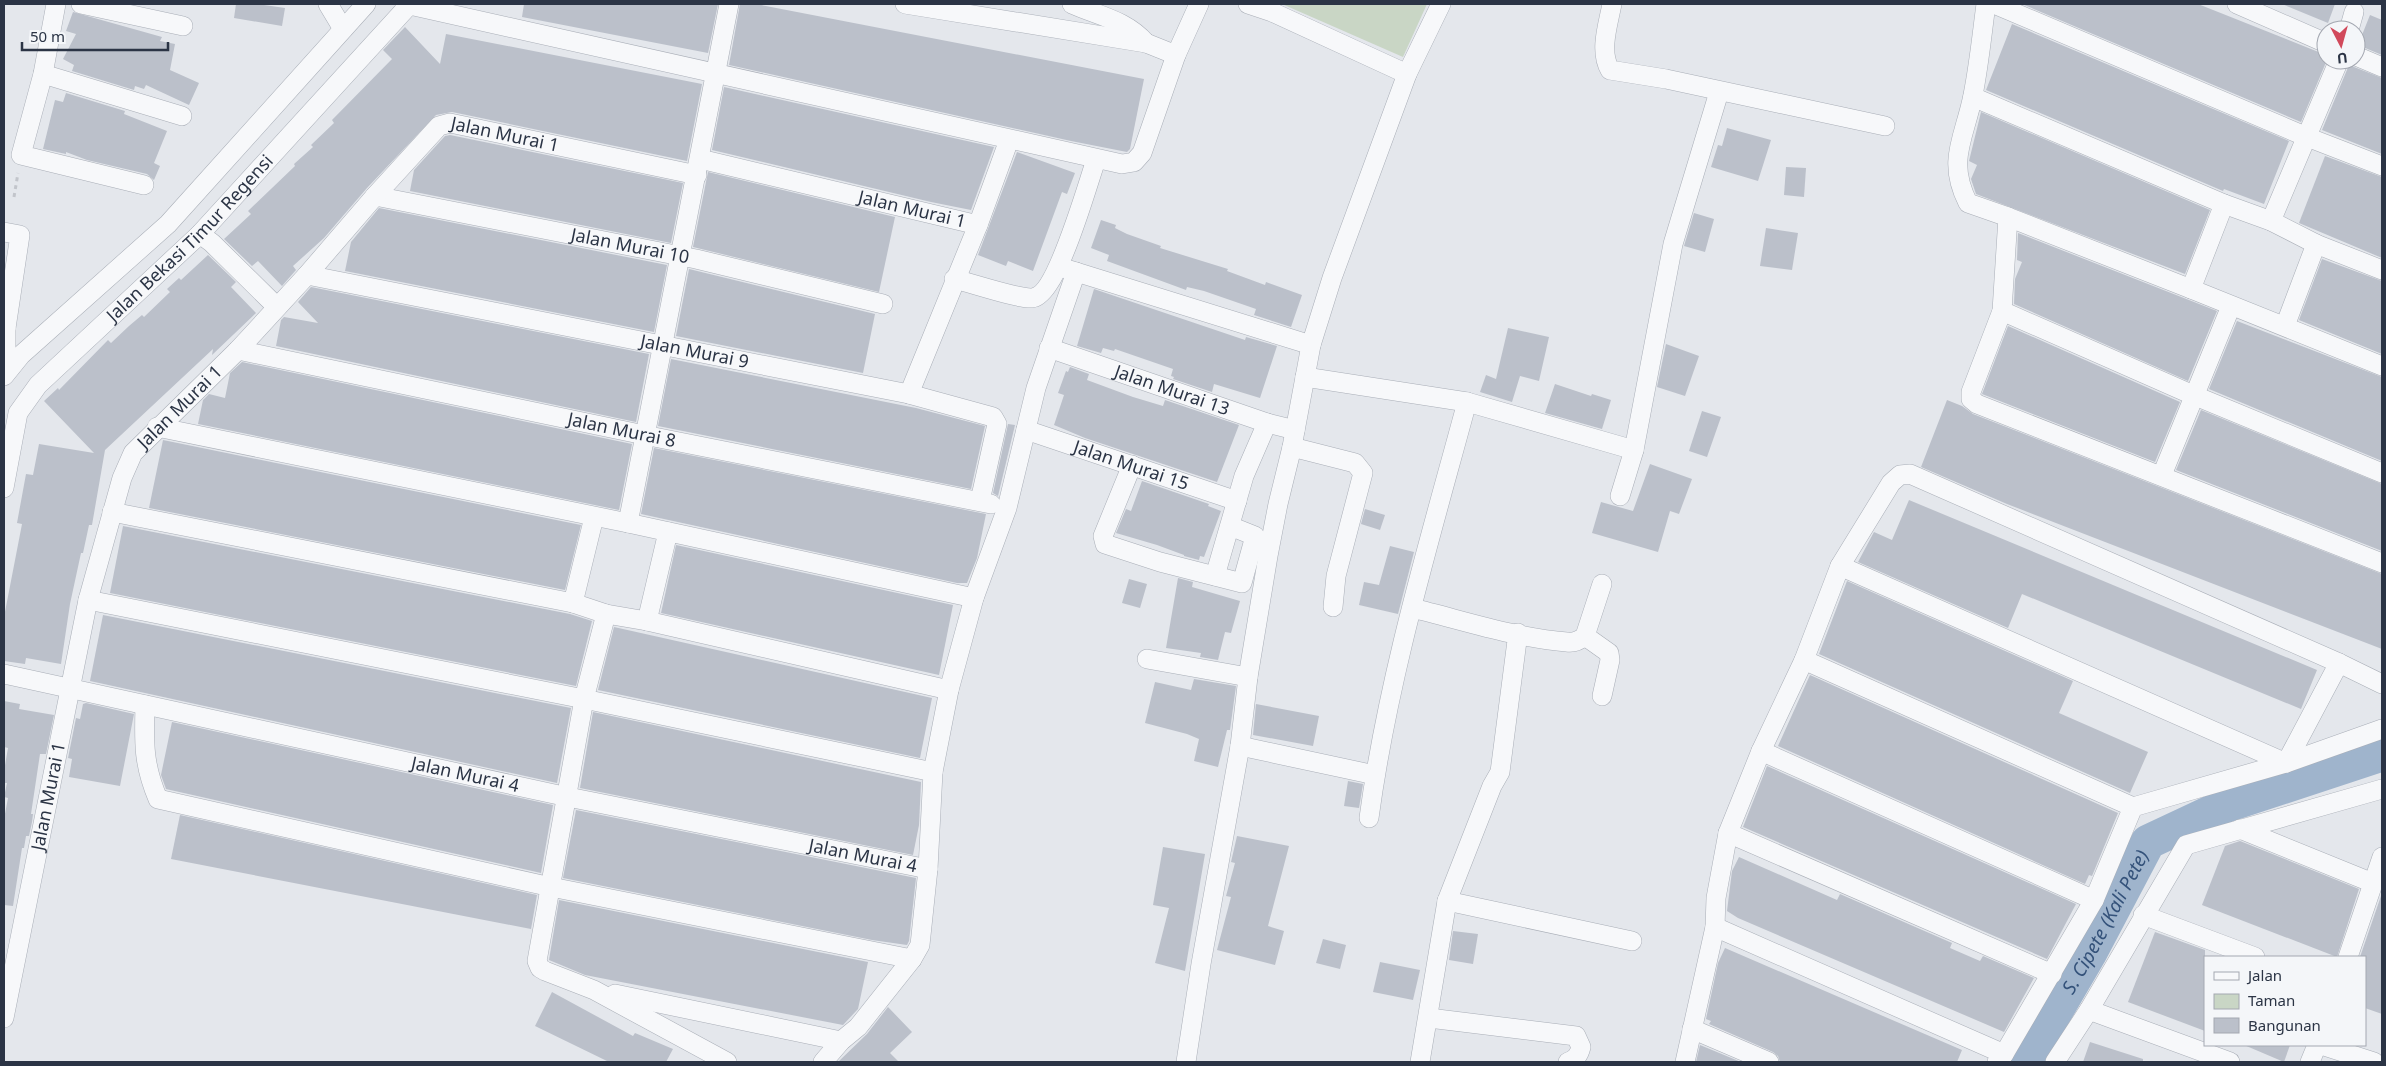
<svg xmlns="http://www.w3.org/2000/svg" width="2386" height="1066" font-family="'Noto Sans',sans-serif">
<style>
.green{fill:#c9d6c5}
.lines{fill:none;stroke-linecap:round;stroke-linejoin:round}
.river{stroke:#9fb4cc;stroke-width:35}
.building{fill:#bbc0ca}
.minor-casing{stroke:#a9aeb7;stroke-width:20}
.path{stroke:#c2c5cb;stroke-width:3;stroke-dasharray:4 4;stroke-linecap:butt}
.minor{stroke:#f7f8fa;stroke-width:19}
.labels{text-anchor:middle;stroke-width:4;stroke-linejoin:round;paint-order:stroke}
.street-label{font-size:18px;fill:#2b3445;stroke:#f4f6f9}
.water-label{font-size:19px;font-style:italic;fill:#34527a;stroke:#f4f6f9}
</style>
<rect width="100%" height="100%" fill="#e4e7ec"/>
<polygon class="green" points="1282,4 1427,4 1403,57"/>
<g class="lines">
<path class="river" id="s1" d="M2026 1062 2089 954 2148 842 2227 805 2382 754"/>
</g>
<g class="building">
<polygon points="236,4 257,4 285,8 282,26 234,18"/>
<polygon points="524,4 718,4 708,53 522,17"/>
<polygon points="740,4 756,4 1144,79 1130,149 1127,152 1071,141 729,65"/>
<polygon points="2022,4 2198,4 2326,55 2327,60 2301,122"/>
<polygon points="2282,4 2335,4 2328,23"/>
<polygon points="73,12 162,37 160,41 175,44 170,70 199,83 189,105 146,85 144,89 135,86 134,90 72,71 74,65 63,59 76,34 66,31"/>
<polygon points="2370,15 2382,20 2382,55 2358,45"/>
<polygon points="2012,24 2289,141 2264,204 2224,189 2223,191 1986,90"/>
<polygon points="405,27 440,64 446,34 702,84 687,161 452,112 436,115 367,188 324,238 293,266 296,270 282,286 258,261 252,266 224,239 251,214 248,211 295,166 294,164 313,147 311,145 334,123 332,120 392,59 383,50"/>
<polygon points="2349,65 2382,78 2382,154 2322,130"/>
<polygon points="724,87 994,147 971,210 931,202 712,150"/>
<polygon points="66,93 125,111 124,114 167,131 154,163 160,166 154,180 147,174 87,160 66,152 66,154 43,149 55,100 63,102"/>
<polygon points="1981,112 2210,210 2185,274 1976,194 1971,179 1977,165 1969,161"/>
<polygon points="1727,128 1771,140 1758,181 1711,167 1718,145 1722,146"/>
<polygon points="450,135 683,183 671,243 410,191 414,170 445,136"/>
<polygon points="1017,152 1075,173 1067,194 1062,192 1033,271 1008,261 1006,266 978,255"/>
<polygon points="2325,156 2382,177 2382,258 2299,223"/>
<polygon points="1786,167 1806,168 1804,197 1784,195"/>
<polygon points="708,172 895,217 879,292 693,247"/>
<polygon points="379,208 667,265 654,332 345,271 351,242"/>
<polygon points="1694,213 1714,219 1705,252 1684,246"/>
<polygon points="1101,220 1116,225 1115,228 1127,234 1161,246 1160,248 1228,269 1227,271 1265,285 1266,282 1302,295 1291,327 1254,315 1256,309 1204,291 1187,287 1186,290 1107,261 1109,255 1091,248"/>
<polygon points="1766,228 1798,233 1792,270 1760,266"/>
<polygon points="2018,233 2217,311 2188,381 2014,304 2015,279 2022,262 2017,260"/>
<polygon points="208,255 236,282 231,287 256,313 212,355 213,349 105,450 92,525 89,525 83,553 81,553 70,604 61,664 26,658 25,664 4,661 4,617 22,524 17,523 26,474 33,475 39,444 94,453 44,401 58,388 59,390 108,340 111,343 129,326 142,315 144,317 170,292 167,289 179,278 181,280"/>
<polygon points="2322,259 2382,281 2382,354 2299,320"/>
<polygon points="689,269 875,314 863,373 676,336"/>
<polygon points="311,287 649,354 636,422 276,346 281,320 284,317 318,323 298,302"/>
<polygon points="1094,289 1245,340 1246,337 1277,346 1260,398 1214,384 1212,392 1173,379 1174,377 1171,376 1173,369 1115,349 1114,351 1103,348 1101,353 1077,346"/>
<polygon points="2237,321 2382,377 2382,461 2209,389"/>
<polygon points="2008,326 2180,402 2155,462 1982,394"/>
<polygon points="1508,328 1549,337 1539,381 1520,376 1512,402 1480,392 1486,375 1496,379"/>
<polygon points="1666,344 1699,356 1685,396 1657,387"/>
<polygon points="671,359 916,408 985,426 971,489 658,426"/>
<polygon points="242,362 632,444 619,510 198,424 203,400 209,394 225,398 230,373"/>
<polygon points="1070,367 1089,374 1087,380 1133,397 1163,406 1165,400 1239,425 1217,482 1085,438 1054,425 1064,395 1058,393 1066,371 1068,372"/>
<polygon points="1555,384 1591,396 1592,394 1611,400 1602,429 1545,413"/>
<polygon points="1947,400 1962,406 1973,414 2382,574 2382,649 2007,504 1921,467"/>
<polygon points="2201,410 2382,484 2382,551 2176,470"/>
<polygon points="1702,411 1721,417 1707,457 1689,451"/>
<polygon points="1008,424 1015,425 998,496 993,493"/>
<polygon points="163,440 581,525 565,590 149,508"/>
<polygon points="654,448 986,514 977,558 967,583 957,583 641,514"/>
<polygon points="1650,464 1692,479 1679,514 1670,511 1658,552 1592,533 1601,502 1633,511"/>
<polygon points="1142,481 1209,504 1208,506 1221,511 1204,557 1200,556 1199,560 1184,556 1184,555 1157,545 1116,533 1126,509 1131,511"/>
<polygon points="1909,500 2317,670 2301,709 2022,594 2008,628 1858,562 1874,532 1892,540"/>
<polygon points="1365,509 1385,515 1380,530 1361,524"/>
<polygon points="123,526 570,614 592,621 576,686 110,593"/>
<polygon points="676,545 953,605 939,675 661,613"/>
<polygon points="1390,546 1414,552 1398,614 1359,605 1364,582 1379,585"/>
<polygon points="1178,578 1193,582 1192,587 1240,601 1231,633 1225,632 1218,660 1200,657 1201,653 1166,648"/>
<polygon points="1129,579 1147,584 1140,608 1122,603"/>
<polygon points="1847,581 2073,681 2059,713 2148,752 2130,793 1819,654"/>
<polygon points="103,615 571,708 557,783 90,681"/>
<polygon points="614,627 932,698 920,758 598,690"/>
<polygon points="1810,675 2118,813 2092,876 2089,875 2085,884 1778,746"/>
<polygon points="1194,679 1236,686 1230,730 1227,730 1218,767 1194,761 1199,739 1187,734 1145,723 1155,682 1191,690"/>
<polygon points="4,701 20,704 19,709 54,715 46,754 40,754 31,814 33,814 32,822 29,836 26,836 24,848 22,848 13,906 4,905 4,819 8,798 4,797 7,783 4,783 4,771 8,748 4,747"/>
<polygon points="86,703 134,714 120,786 69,777 72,759 68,758 76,718 80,719 83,704"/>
<polygon points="1256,704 1319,716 1313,746 1253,735"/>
<polygon points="593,712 921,782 919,825 913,855 580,788"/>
<polygon points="172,722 553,805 541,873 166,789 161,775"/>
<polygon points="1767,766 2076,904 2047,959 1743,827"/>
<polygon points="1348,781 1363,784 1359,808 1344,806"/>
<polygon points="576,810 916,878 909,941 907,945 872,940 563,878"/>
<polygon points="180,815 537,895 531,929 171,859"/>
<polygon points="1237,836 1289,846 1268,926 1284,931 1275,965 1217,950 1231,897 1226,896 1235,863 1231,862"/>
<polygon points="2240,841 2359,889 2337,957 2202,905 2225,846"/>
<polygon points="1163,847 1205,854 1185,971 1155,963 1169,908 1153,905"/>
<polygon points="1739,857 1837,900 1840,894 1952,943 1950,948 1980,961 1983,956 2034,978 2004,1032 1738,918 1727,911 1732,871"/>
<polygon points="2382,893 2382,1014 2365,1008 2365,957 2360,957"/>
<polygon points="559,900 868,962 858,1009 843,1025 585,975 549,960"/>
<polygon points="1453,931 1478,934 1473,964 1449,960"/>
<polygon points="2155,932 2205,950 2205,1031 2128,1002"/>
<polygon points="1323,939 1346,945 1340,969 1316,963"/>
<polygon points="1725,948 1962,1050 1957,1062 1780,1062 1778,1056 1773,1052 1709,1024 1711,1021 1706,1019 1718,963"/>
<polygon points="1380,962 1420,970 1413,1000 1373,992"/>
<polygon points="552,992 633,1036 635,1033 673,1049 666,1062 609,1062 535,1026"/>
<polygon points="888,1007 912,1032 890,1053 899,1062 838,1062 867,1034"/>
<polygon points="2090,1042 2143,1059 2143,1062 2083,1062"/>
<polygon points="1700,1045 1741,1062 1696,1062"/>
<polygon points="2244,1045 2290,1045 2284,1062"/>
</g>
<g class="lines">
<defs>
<g id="minor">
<polyline points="56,4 43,74 21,155 144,185"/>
<polyline points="81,4 183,26"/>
<polyline points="328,4 343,29"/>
<polyline points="405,4 1122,164 1134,162 1142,153 1176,55 1199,4"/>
<polyline points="905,4 1146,43 1176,55"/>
<path d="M1072 4C1099 16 1126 20 1146 43"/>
<polyline points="1248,4 1272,12 1407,74"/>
<path d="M1612 4C1608 25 1599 51 1610 70L1666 79 1885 126"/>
<path d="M1986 4C1982 34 1979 65 1973 95 1965 137 1946 160 1968 203L2008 217 2191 289 2382 366"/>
<polyline points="1994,4 2307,137 2382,166"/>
<polyline points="2237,4 2326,43"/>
<polyline points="2349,30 2354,12"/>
<polyline points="2356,56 2382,67"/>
<polyline points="43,74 182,116"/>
<polyline points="1973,97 2224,204 2271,221 2316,244 2382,270"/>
<path id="s2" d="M700 159 978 225"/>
<path id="s3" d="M375 196 696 259 883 304"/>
<polyline points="2008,217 2002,311 1971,392 1971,399 1977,404 2382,563"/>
<polyline points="2271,221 2339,60"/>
<polyline points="4,232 20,235 6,328 4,328"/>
<polyline points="200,234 212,243 277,307"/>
<polyline points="1060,267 1311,345"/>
<path id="s4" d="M307 275 909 394 993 417 997 424 980 501"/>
<path d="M954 279C971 283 1018 299 1032 298 1057 296 1087 185 1096 160"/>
<polyline points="2191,289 2224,204"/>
<polyline points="2002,311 2193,395 2382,473"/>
<polyline points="2285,326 2316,244"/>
<polyline points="6,328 6,355 9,369"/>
<path id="s5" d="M1049 348 1267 423 1295 430"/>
<path id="s6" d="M238 350 654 437 991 504"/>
<polyline points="4,376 21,355 168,224 366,4"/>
<polyline points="1305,377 1467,402 1634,450"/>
<polyline points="909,394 978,225 1009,140"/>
<polyline points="157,427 628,523 974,598"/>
<path id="s7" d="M1026 430 1237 501"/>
<polyline points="1292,447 1355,463 1363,473 1336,576 1333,607"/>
<polyline points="1132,465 1103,536 1105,544 1160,562 1242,583 1255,536 1230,526"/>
<polyline points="2162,475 2231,306"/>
<path id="s8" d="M4 488 18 413 38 385 200 234 410 4"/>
<polyline points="1620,496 1634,450 1673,244 1719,92"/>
<polyline points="112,512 573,603 606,614 647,621 949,690"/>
<polyline points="628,523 729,4"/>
<polyline points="1840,566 2286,763 2339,663"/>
<polyline points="1215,576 1244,476 1267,423"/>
<polyline points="88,600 584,699 933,772"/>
<polyline points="573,603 594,517"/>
<path d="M1412 608C1462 620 1515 638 1567 642 1574 643 1579 641 1585 636L1602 584"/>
<polyline points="606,614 584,699 537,961 540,968 545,971 594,990 727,1062"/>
<polyline points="647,621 668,532"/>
<polyline points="1585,636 1609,653 1610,660 1602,696"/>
<polyline points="1147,659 1248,677"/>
<polyline points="1804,660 2133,807"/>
<path id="s9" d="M4 674 568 797 928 869"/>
<path d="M145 705C144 742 143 764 158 799L551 887 912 959"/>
<polyline points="1240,746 1375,775"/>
<polyline points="1761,751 2094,900"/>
<path d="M1369 818C1388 677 1430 539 1467 402"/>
<polyline points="2240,829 2373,883"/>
<polyline points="1728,833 2052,974"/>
<polyline points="1447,901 1632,941"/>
<polyline points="2143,915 2255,957"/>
<polyline points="1715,927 2004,1054"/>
<polyline points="2348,957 2382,857"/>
<polyline points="615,994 841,1041"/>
<polyline points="2089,1010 2230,1062"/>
<path id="s10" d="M4 1018 88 600 122 478 133 453 238 350 307 275 375 196 439 126 450 123 697 175"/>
<path d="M1429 1018 1576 1036 1581 1047C1579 1055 1576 1059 1568 1062"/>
<polyline points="1692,1029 1769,1062"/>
<polyline points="2321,1045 2374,1062"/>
<polyline points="823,1062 841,1041 858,1027 912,959 920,945 928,869 933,772 949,690 974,598 1007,508 1036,388 1076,272"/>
<polyline points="1186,1062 1201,964 1240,746 1248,677 1268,556 1278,504 1292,447 1311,345 1332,278 1407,74 1441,4"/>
<polyline points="1420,1062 1447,901 1492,786 1500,772 1518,633"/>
<polyline points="1685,1062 1715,927 1716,898 1728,833 1761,751 1804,660 1840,566 1891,483 1900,475 1910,474 2339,663 2382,684"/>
<polyline points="1997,1062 2004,1054 2094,900 2133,807 2286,763 2382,729"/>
<polyline points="2055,1062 2089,1010 2186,845 2382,789"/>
<polyline points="2310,1062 2317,1045"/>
</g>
</defs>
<use href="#minor" class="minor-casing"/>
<polyline class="path" points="14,197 18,173"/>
<use href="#minor" class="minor"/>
</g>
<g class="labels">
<g class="street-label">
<text dy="6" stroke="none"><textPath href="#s10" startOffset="1096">Jalan Murai 1</textPath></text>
<text dy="6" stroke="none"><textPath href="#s2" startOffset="218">Jalan Murai 1</textPath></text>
<text dy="6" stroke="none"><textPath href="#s8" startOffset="322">Jalan Bekasi Timur Regensi</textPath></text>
<text dy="6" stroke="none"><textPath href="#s3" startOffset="260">Jalan Murai 10</textPath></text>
<text dy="6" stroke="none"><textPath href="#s4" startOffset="395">Jalan Murai 9</textPath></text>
<text dy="6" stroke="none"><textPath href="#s5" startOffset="130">Jalan Murai 13</textPath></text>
<text dy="6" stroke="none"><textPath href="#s10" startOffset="646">Jalan Murai 1</textPath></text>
<text dy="6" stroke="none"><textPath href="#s6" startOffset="392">Jalan Murai 8</textPath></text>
<text dy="6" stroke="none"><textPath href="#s7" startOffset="111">Jalan Murai 15</textPath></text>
<text dy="6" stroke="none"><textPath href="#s9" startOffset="472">Jalan Murai 4</textPath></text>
<text dy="6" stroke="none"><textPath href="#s10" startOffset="226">Jalan Murai 1</textPath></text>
<text dy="6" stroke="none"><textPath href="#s9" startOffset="878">Jalan Murai 4</textPath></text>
</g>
<g class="water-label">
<text dy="7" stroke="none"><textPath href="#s1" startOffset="161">S. Cipete (Kali Pete)</textPath></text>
</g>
</g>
<rect width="2386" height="1066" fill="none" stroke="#2b3445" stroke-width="10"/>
<rect x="2204" y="956" width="162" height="90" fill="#f4f6f9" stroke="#a4a8b1"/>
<rect x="2214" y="972" width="25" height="8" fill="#f7f8fa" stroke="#a4a8b1"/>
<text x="2248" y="981" font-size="15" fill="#2b3445">Jalan</text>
<rect x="2214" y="994" width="25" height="15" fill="#c9d6c5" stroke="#a4a8b1"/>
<text x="2248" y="1006" font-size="15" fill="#2b3445">Taman</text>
<rect x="2214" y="1018" width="25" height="15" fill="#bbc0ca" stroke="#a4a8b1"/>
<text x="2248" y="1031" font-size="15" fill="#2b3445">Bangunan</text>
<g transform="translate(2341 45) rotate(174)"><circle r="24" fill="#f4f6f9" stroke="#a4a8b1"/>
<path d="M0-4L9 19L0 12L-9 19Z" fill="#d1495b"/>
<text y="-8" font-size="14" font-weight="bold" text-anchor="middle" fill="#2b3445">U</text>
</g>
<path d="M22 42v8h146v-8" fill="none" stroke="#2b3445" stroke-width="2.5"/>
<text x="30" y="42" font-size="15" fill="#2b3445" stroke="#f4f6f9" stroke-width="4" paint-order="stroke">50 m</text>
</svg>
